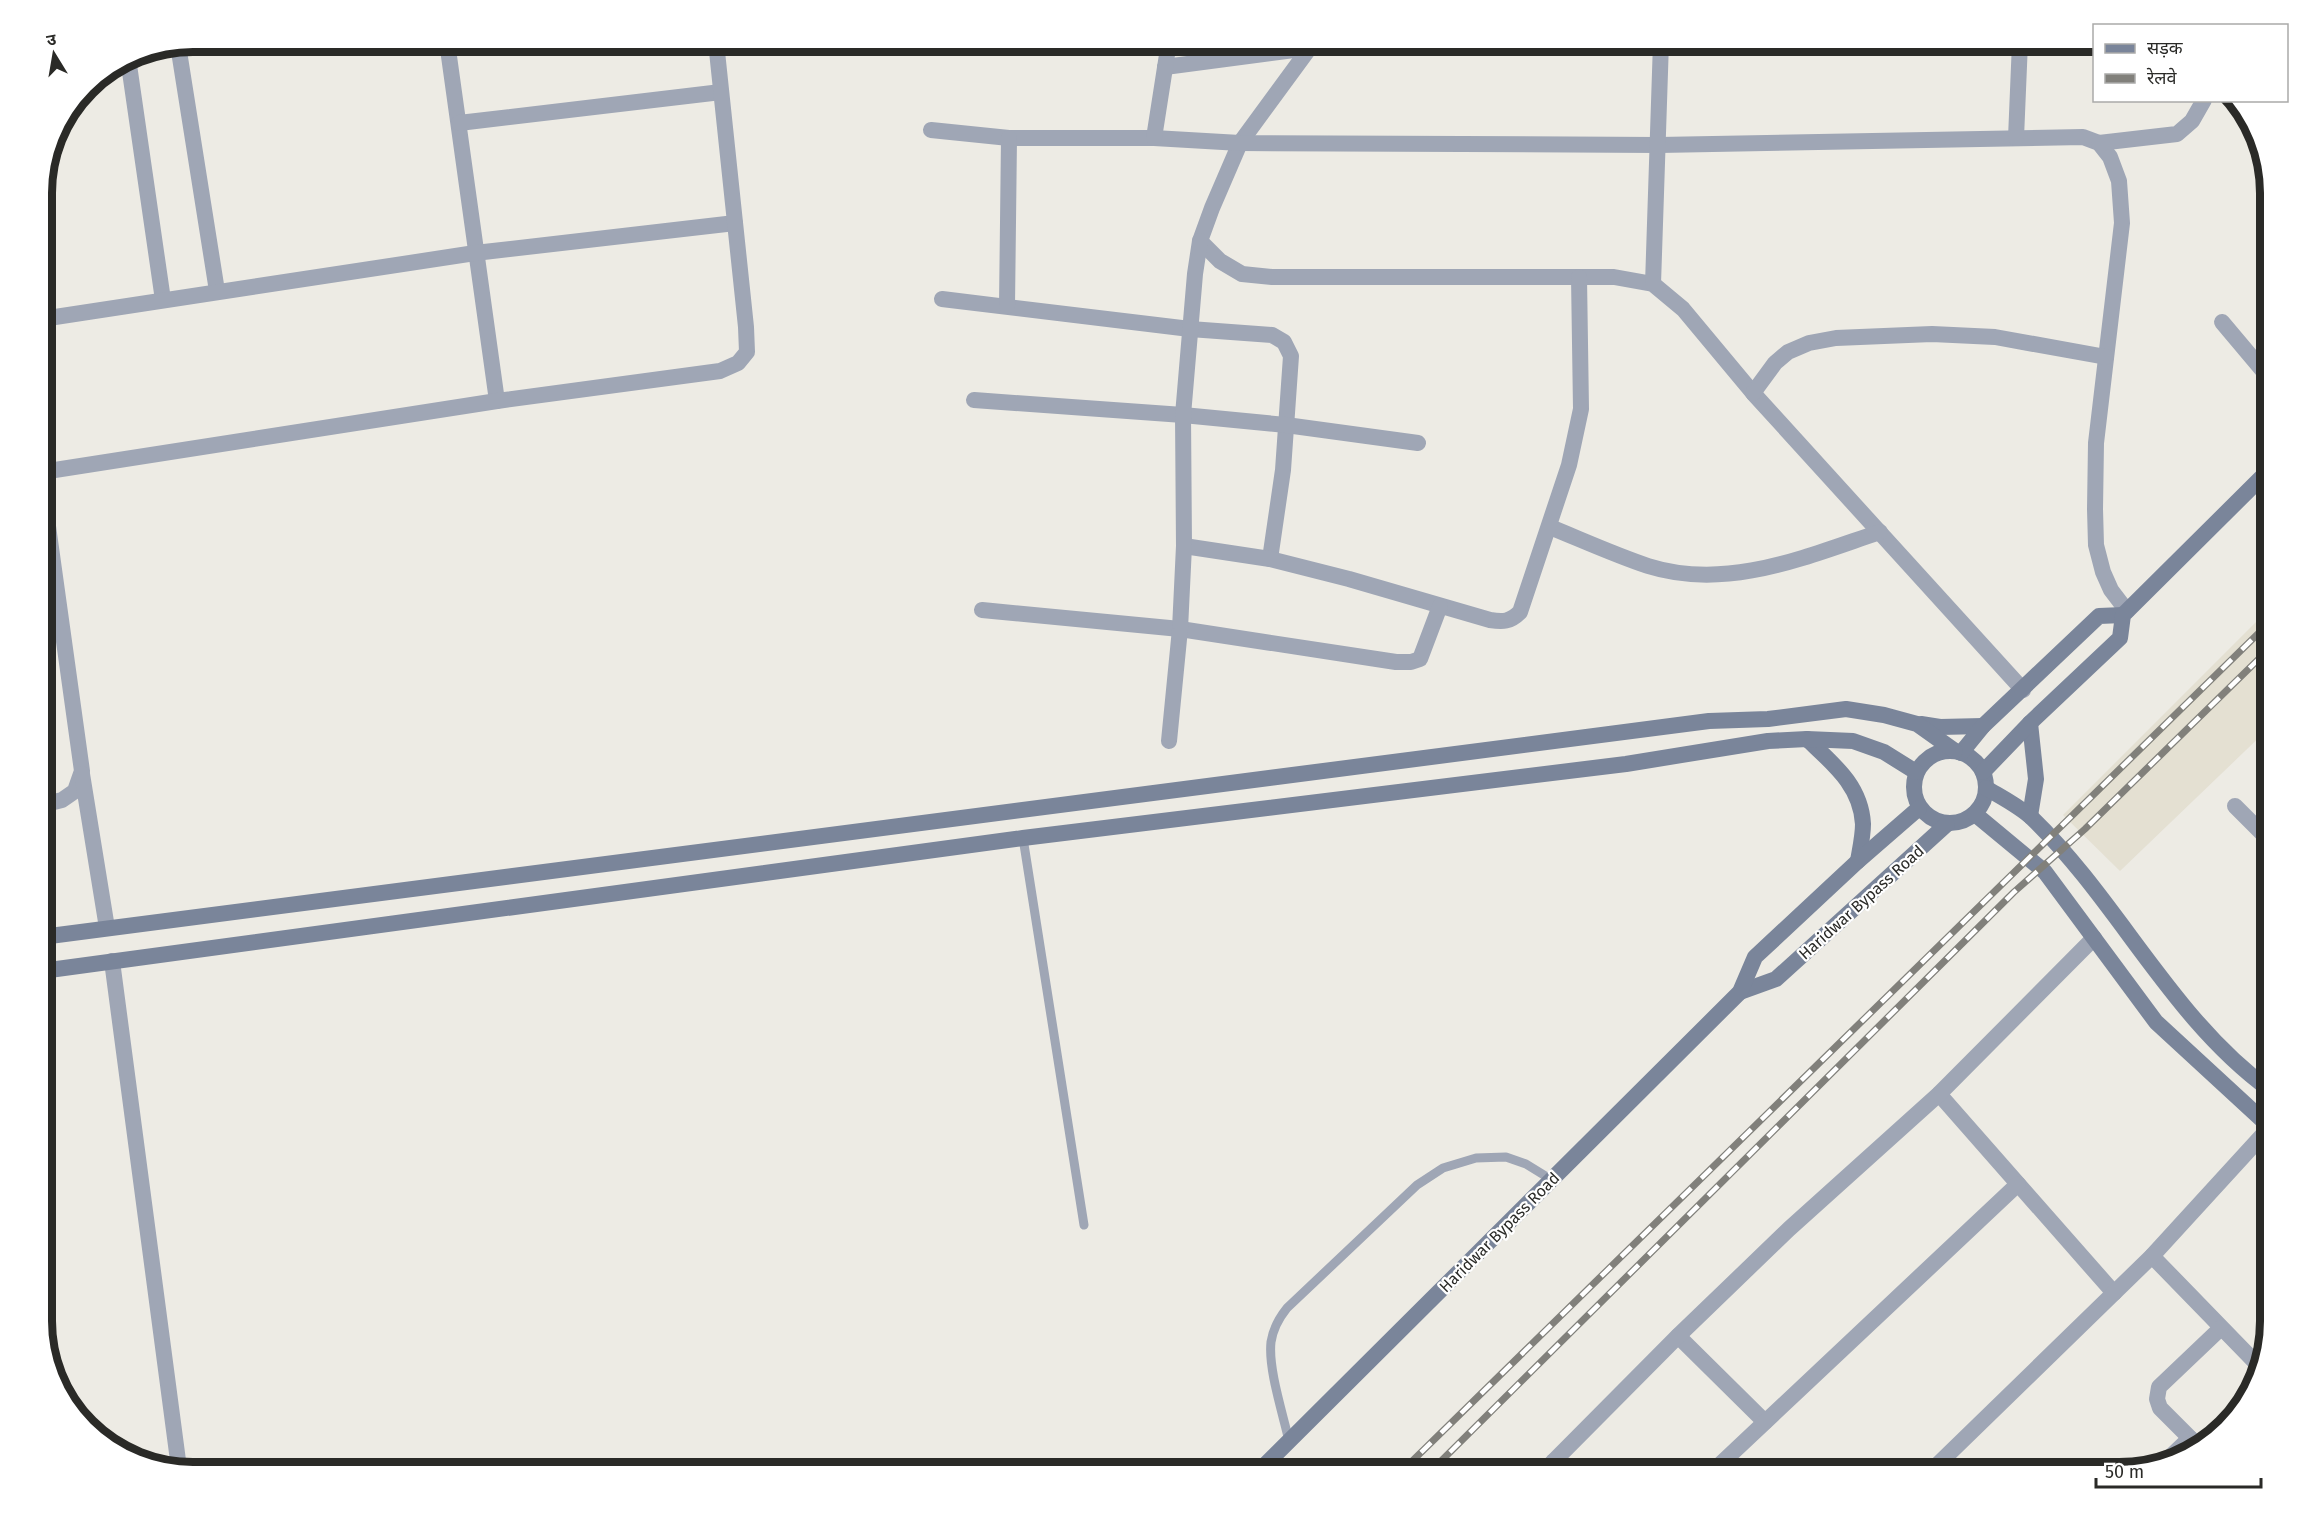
<svg xmlns="http://www.w3.org/2000/svg" width="2312" height="1514" font-family="'Fira Sans','Noto Sans Devanagari',sans-serif">
<style>
.built{fill:#e4e0d2}
.lines{fill:none;stroke-linecap:round;stroke-linejoin:round}
.service{stroke:#9fa6b5;stroke-width:9}
.minor{stroke:#9fa6b5;stroke-width:16}
.secondary{stroke:#7a859a;stroke-width:16}
.rail-casing{stroke:#81807b;stroke-width:7}
.rail{stroke:#fff;stroke-width:4.5;stroke-dasharray:14;stroke-linecap:butt}
.labels{text-anchor:middle;stroke-width:4.5;stroke-linejoin:round;paint-order:stroke}
.street-label{font-size:16px;fill:#2a2a27;stroke:#fff}
.rim{fill:none;stroke:#2a2a27;stroke-width:8}
</style>
<rect width="100%" height="100%" fill="#edebe4"/>
<polygon class="built" points="2270,608 2270,727 2120,871 2063,815"/>
<g class="lines">
<g class="service">
<polyline points="1023,838 1084,1225"/>
<path d="M1289 1441C1283 1414 1268 1369 1271 1342 1273 1329 1279 1318 1287 1308L1417 1185 1443 1168 1476 1158 1506 1157 1526 1164 1552 1180"/>
</g>
<g class="minor">
<polyline points="447,42 497,401"/>
<polyline points="1314,42 1240,143 1212,208 1200,241 1220,261 1242,274 1272,277 1614,277 1653,284 1683,309 1753,393 2023,690"/>
<polyline points="178,45 217,291"/>
<polyline points="128,58 163,300"/>
<polyline points="1165,67 1309,48"/>
<polyline points="459,123 721,92"/>
<polyline points="931,130 1009,138 1154,138 1240,143 1659,145 2083,137 2099,143 2110,157 2119,181 2122,223 2096,443 2095,509 2096,545 2103,572 2111,590 2127,611"/>
<polyline points="1154,138 1169,42"/>
<polyline points="2016,138 2020,42"/>
<polyline points="2099,143 2177,134 2192,121 2204,100"/>
<polyline points="1653,284 1661,42"/>
<polyline points="942,299 1190,329 1272,335 1284,342 1291,356 1283,470 1270,559"/>
<polyline points="1007,306 1009,138"/>
<polyline points="42,319 475,253 735,223"/>
<polyline points="2222,322 2270,379"/>
<polyline points="1753,393 1775,363 1788,352 1809,343 1836,338 1932,334 1995,337 2106,357"/>
<polyline points="974,400 1183,415 1286,425 1418,443"/>
<polyline points="42,472 497,401 720,371 738,363 747,352 746,327 716,42"/>
<polyline points="42,483 82,771 75,791 62,800 42,805"/>
<path d="M1550 527C1582 540 1615 555 1648 566 1727 591 1805 557 1880 532"/>
<path d="M1184 546 1270 559 1349 579 1490 620C1503 622 1510 622 1520 612L1569 465 1581 409 1579 277"/>
<polyline points="982,610 1180,629 1396,662 1411,662 1420,659 1440,606"/>
<polyline points="1169,741 1180,629 1184,546 1183,415 1195,274 1200,241"/>
<polyline points="82,774 107,928"/>
<polyline points="2235,806 2270,841"/>
<polyline points="112,961 179,1468"/>
<polyline points="1939,1094 2114,1293"/>
<polyline points="2152,1256 2257,1364"/>
<polyline points="1678,1336 1765,1422"/>
<polyline points="2199,1447 2160,1408 2157,1399 2159,1387 2221,1328"/>
<polyline points="2168,1459 2190,1438"/>
<polyline points="1554,1461 1565,1472"/>
<polyline points="1543,1472 1678,1336 1789,1229 1939,1094 2094,938"/>
<polyline points="1712,1472 2018,1184"/>
<polyline points="1930,1472 2152,1256 2270,1127"/>
</g>
<g class="secondary">
<polyline points="2030,723 2036,779 2030,816"/>
<polyline points="1921,724 1940,727 1983,726"/>
<path d="M1807 739C1832 763 1861 785 1863 824 1863 836 1860 849 1858 861"/>
<circle cx="1950" cy="787" r="36"/>
<polyline points="1961,753 1983,726 2099,616 2123,615"/>
<polyline points="1983,772 2030,723 2120,638 2123,615 2270,469"/>
<path d="M1986 788C2001 797 2019 806 2032 818 2119 902 2171 1018 2270 1090"/>
<polyline points="1975,814 2045,872 2156,1022 2270,1127"/>
<polyline points="42,937 1709,721 1768,719 1846,709 1884,715 1917,724 1955,751"/>
<polyline points="42,971 1023,838 1626,764 1768,741 1807,739 1853,741 1884,752 1916,772"/>
<polyline points="1740,992 1776,979 1947,824"/>
<polyline points="1258,1472 1740,992 1755,957 1858,861 1919,808"/>
</g>
<defs>
<g id="rail">
<polyline points="1401,1472 2270,622"/>
<polyline points="1430,1472 2014,892 2085,829 2270,648"/>
</g>
</defs>
<use href="#rail" class="rail-casing"/>
<use href="#rail" class="rail"/>
</g>
<g class="labels">
<g class="street-label">
<text transform="translate(1861 902) rotate(-42)" y="6">Haridwar Bypass Road</text>
<text transform="translate(1499 1232) rotate(-45)" y="6">Haridwar Bypass Road</text>
</g>
</g>
<path d="M0 0H2312V1514H0ZM193 52H2119A141 141 0 0 1 2260 193V1321A141 141 0 0 1 2119 1462H193A141 141 0 0 1 52 1321V193A141 141 0 0 1 193 52Z" fill="#fff" fill-rule="evenodd"/>
<path class="rim" d="M193 52H2119A141 141 0 0 1 2260 193V1321A141 141 0 0 1 2119 1462H193A141 141 0 0 1 52 1321V193A141 141 0 0 1 193 52Z"/>
<rect x="2093" y="24" width="195" height="78" fill="#ffffff" stroke="#aaaaa9" stroke-width="1.5"/>
<rect x="2105" y="44" width="30" height="9" fill="#7a859a" stroke="#aaaaa9" stroke-width="1.5"/>
<text x="2147" y="54" font-size="18" fill="#2a2a27">सड़क</text>
<rect x="2105" y="74" width="30" height="9" fill="#81807b" stroke="#aaaaa9" stroke-width="1.5"/>
<text x="2147" y="84" font-size="18" fill="#2a2a27">रेलवे</text>
<g transform="translate(54 54) rotate(349)" stroke="#ffffff" stroke-width="4.5" paint-order="stroke">
<path d="M0-4.5L10 22L0 15L-10 22Z" fill="#2a2a27"/>
<text y="-9" font-size="16" font-weight="bold" text-anchor="middle" fill="#2a2a27">उ</text>
</g>
<path d="M2096 1478v9h165v-9" fill="none" stroke="#2a2a27" stroke-width="3"/>
<text x="2105" y="1478" font-size="18" fill="#2a2a27" stroke="#ffffff" stroke-width="4.5" paint-order="stroke">50 m</text>
</svg>
